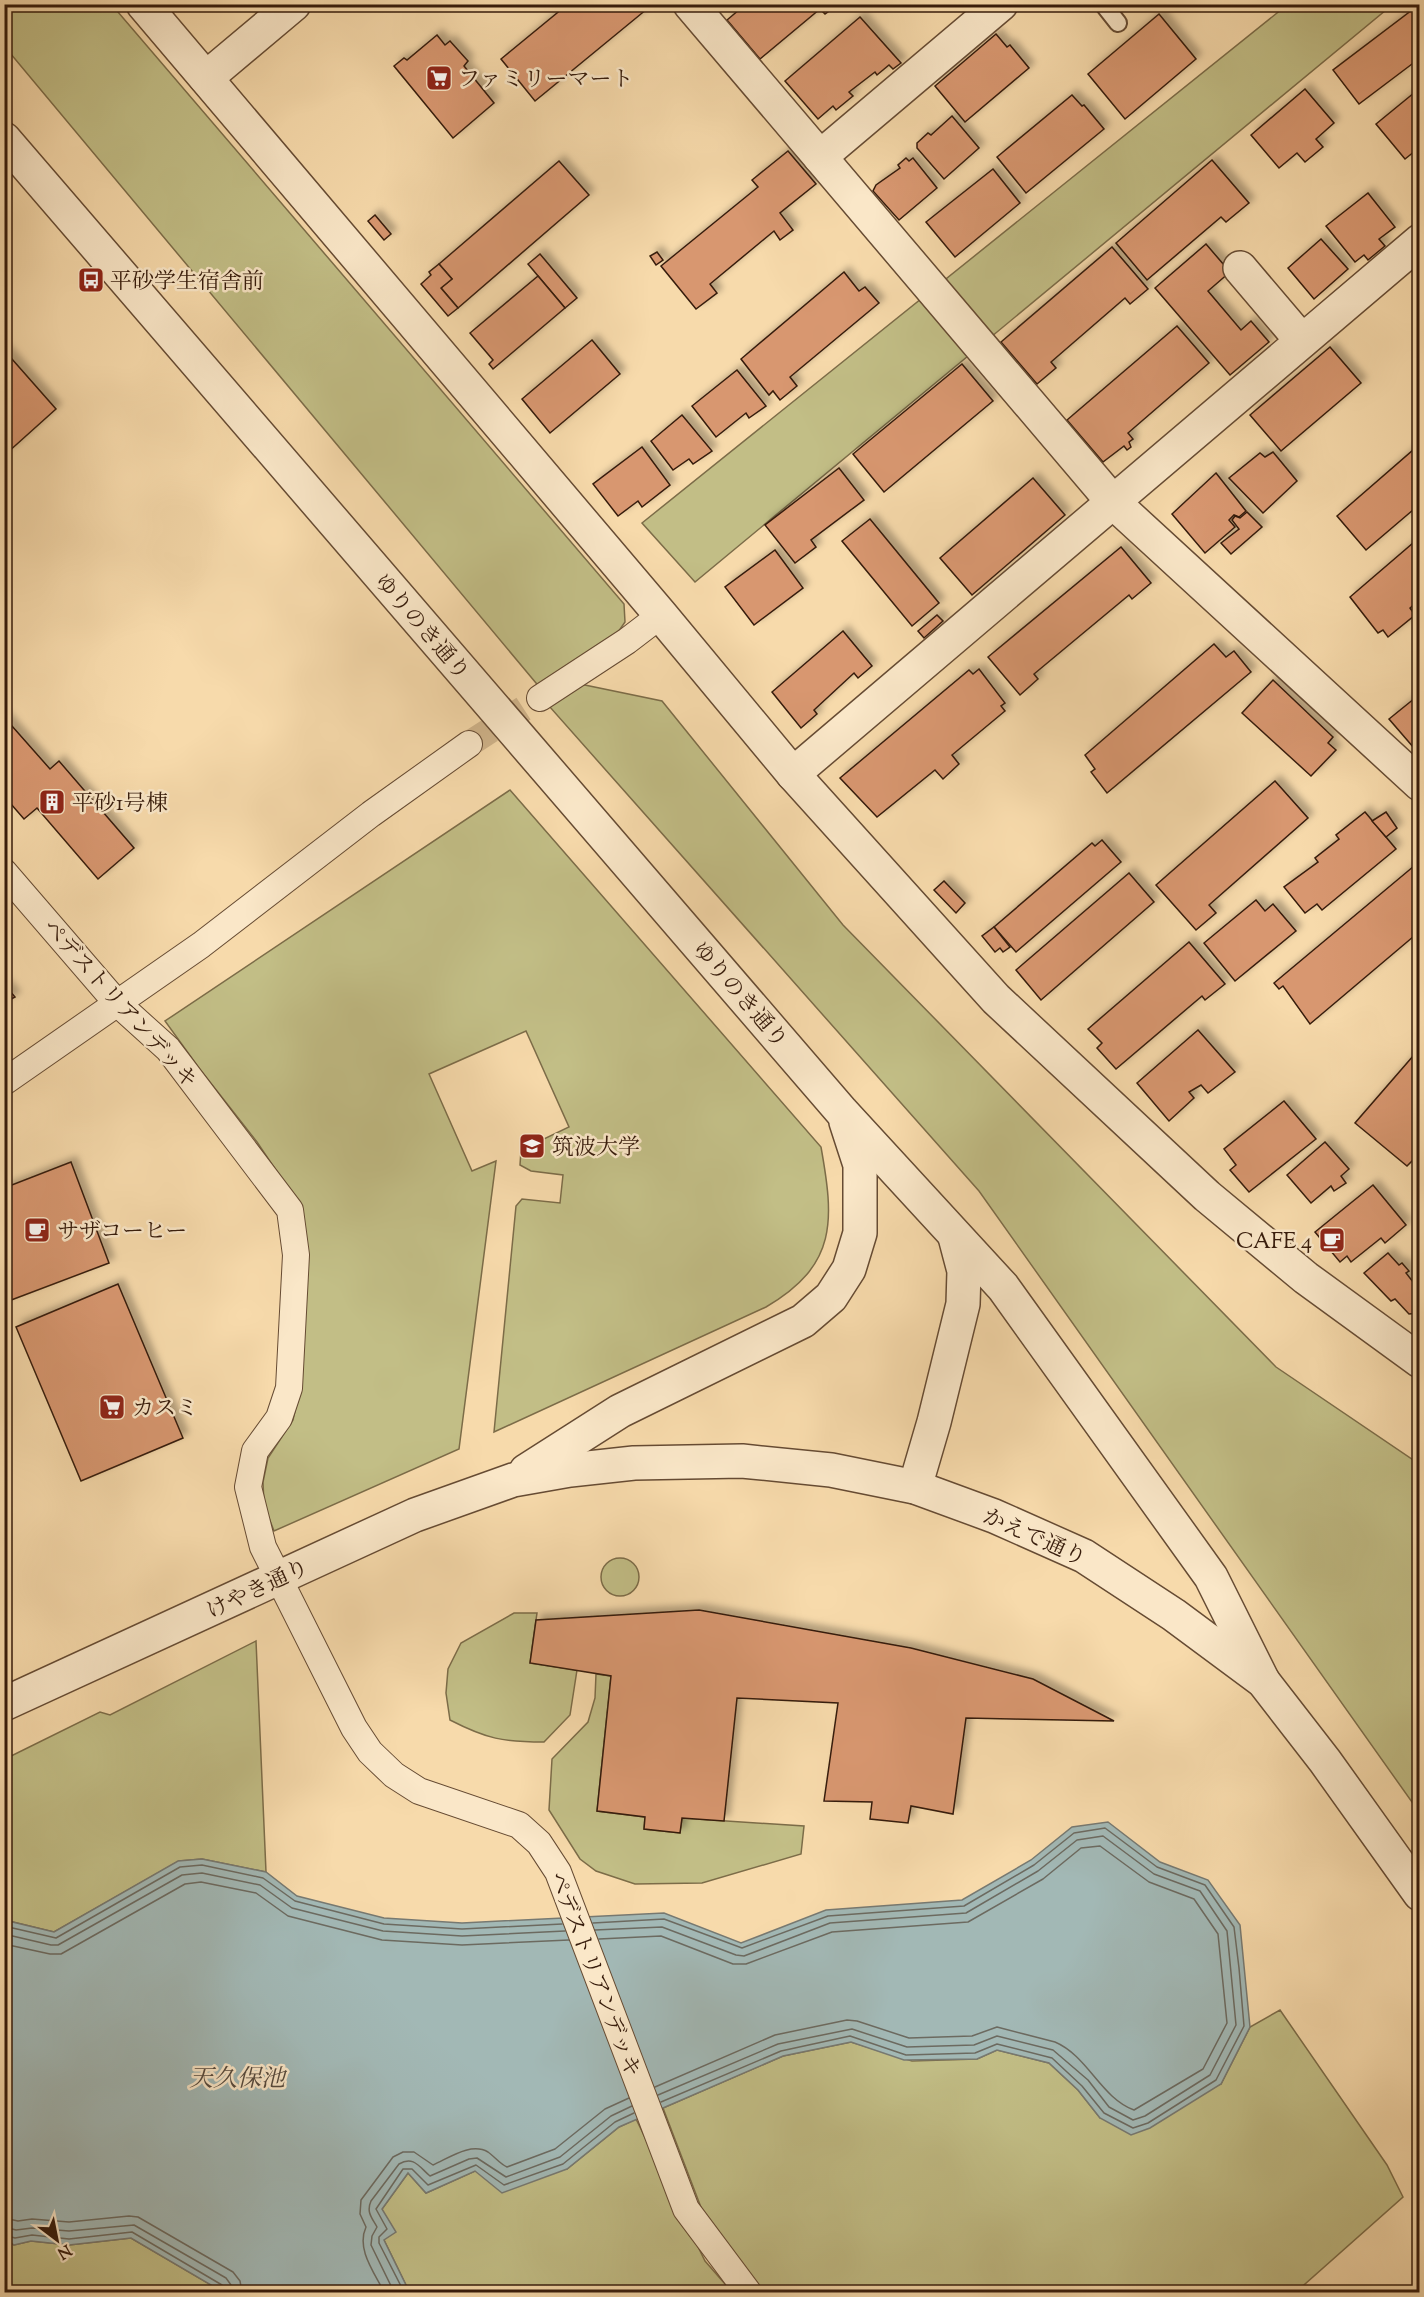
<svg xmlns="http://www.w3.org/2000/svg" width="1424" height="2297" font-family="'Sorts Mill Goudy','Noto Serif JP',serif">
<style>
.green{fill:#c2be86;stroke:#7c6c48;stroke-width:1.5}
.water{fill:#a2b8b5;stroke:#777971;stroke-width:1.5}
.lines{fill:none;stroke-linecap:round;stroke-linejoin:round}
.shore{stroke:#6c6a60;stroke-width:1.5}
.building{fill:#d8976f;stroke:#361b0b;stroke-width:1.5;filter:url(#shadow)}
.pedestrian-tunnel{stroke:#d0b48b;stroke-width:26;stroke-dasharray:26 13;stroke-linecap:butt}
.service-casing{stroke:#664b33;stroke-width:20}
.pedestrian-casing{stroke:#664b33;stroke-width:28}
.minor-casing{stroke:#664b33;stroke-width:36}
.tertiary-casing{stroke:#664b33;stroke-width:36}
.service{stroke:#fae7c8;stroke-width:16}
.pedestrian{stroke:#fae7c8;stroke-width:26}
.minor{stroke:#fae7c8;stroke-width:33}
.tertiary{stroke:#fae7c8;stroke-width:33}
.labels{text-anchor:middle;stroke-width:5;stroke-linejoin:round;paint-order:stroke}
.poi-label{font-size:22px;fill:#361b0b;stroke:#fae7c8;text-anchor:start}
.street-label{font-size:22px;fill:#361b0b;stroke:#fae7c8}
.water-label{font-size:24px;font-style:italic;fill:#564a3e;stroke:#fae7c8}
</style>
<defs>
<filter id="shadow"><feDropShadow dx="5.5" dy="-5.5" stdDeviation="3" flood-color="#0004"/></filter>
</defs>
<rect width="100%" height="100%" fill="#f7daab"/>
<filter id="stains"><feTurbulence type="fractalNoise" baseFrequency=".00333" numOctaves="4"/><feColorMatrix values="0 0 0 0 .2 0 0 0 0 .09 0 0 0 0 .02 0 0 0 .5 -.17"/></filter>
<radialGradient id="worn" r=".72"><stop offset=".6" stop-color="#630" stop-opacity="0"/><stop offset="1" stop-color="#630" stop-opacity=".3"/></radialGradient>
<g class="green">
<polygon points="4,5 112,5 624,604 625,622 614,638 541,689 5,47"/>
<polygon points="1287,5 1392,5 695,582 642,523"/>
<polygon points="580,684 662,701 843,925 1276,1367 1419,1464 1419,1812 979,1191 549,706"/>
<path d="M510 790 821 1147C834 1220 838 1265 766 1307L494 1432 516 1206 522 1199 560 1203 563 1175 531 1171 520 1165 521 1150 569 1127 526 1031 429 1074 472 1171 496 1161 459 1449 274 1531 264 1505 263 1482 268 1458 293 1420 299 1393 294 1197 257 1142 199 1068 165 1021Z"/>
<circle cx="620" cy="1577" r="19"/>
<path d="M514 1613H537L530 1663 577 1670 570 1715 544 1742C503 1742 487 1739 450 1720L446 1693 448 1669 461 1643Z"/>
<polygon points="256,1641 266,1872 202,1859 179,1861 54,1932 5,1920 5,1759 100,1712 110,1715"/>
<polygon points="596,1674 611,1676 597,1811 645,1817 644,1829 680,1833 682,1818 804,1826 801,1854 702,1883 635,1884 596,1871 580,1859 549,1810 552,1759 588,1722 595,1698"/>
<polygon points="1280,2010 1387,2165 1403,2197 1296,2292 768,2292 758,2285 702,2210 663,2108 783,2056 851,2042 912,2061 977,2059 997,2050 1049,2063 1078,2090 1100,2118 1221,2084 1250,2027"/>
<polygon points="636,2119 705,2261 732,2292 434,2292 407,2287 384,2240 382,2209 408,2173 426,2193 475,2171 567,2169 619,2127"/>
<polygon points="131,2238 223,2292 5,2292 4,2240 14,2245 31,2241 69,2245"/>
</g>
<polygon class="water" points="1108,1822 1160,1862 1208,1880 1240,1925 1250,2027 1221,2084 1150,2128 1131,2135 1100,2118 1078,2090 1049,2063 997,2050 977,2059 904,2060 851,2042 783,2056 619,2127 567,2169 502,2193 475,2171 426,2193 408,2173 382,2209 396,2232 384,2240 407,2287 434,2292 223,2292 131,2238 69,2245 31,2241 14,2245 5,2240 4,1920 54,1932 178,1861 202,1859 266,1872 297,1896 384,1918 462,1923 664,1913 741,1943 826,1910 962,1900 1031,1860 1072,1827"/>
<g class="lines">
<g class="shore">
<polyline points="593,1923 664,1919 742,1948 828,1916 964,1906 1034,1865 1074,1833 1105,1828 1157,1867 1205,1885 1234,1927 1239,1968 1244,2026 1216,2080 1148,2123 1133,2128 1104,2113 1082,2086 1052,2058 997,2044 975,2053 906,2055 850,2036 781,2051 661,2102"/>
<polyline points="4,1926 56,1938 180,1867 202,1865 263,1878 295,1901 384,1924 462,1929 562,1924"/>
<polyline points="595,1930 662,1927 736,1955 744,1956 830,1923 966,1913 1038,1871 1077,1840 1103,1836 1154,1874 1200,1891 1227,1931 1236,2025 1210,2075 1145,2116 1133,2120 1109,2107 1088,2080 1053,2050 997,2036 974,2045 907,2047 852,2029 778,2044 658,2095"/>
<polyline points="4,1934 51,1945 58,1945 182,1875 202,1873 260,1885 292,1908 383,1931 462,1936 565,1931"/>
<path d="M599 1939 661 1936 733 1964H746L832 1932 968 1922 1043 1879 1081 1848 1100 1846 1149 1882 1194 1899 1218 1934 1227 2023 1203 2069 1134 2110C1101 2098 1088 2056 1055 2042L997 2027 972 2036 909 2038 857 2021 847 2020 775 2035 655 2087"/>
<polyline points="4,1944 50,1954 61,1954 185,1884 201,1882 256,1893 288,1916 382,1940 462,1945 569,1940"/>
<polyline points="4,2218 18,2221 32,2219 69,2222 129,2216 138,2217 233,2272 240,2281 242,2292"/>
<polyline points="4,2227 16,2230 32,2228 69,2231 134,2225 226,2278 231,2285 233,2292"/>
<polyline points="4,2235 15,2238 32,2235 69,2239 132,2232 222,2285 225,2292"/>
<path d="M384 2292C374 2272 356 2249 366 2227L360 2214 361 2200 393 2157 403 2152H414L433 2165C449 2158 471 2142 488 2152 495 2157 500 2164 507 2167L555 2149 605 2109 629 2098"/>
<path d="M394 2292 371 2245 372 2236 377 2227C372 2218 366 2212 371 2201L399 2164C414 2155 420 2168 430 2176L469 2159 477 2158 506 2177 560 2157 611 2116 632 2106"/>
<polyline points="404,2292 379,2243 379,2237 387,2229 376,2209 403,2169 412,2169 428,2185 476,2165 504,2185 563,2164 615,2122 634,2113"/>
</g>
</g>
<g class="building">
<polygon points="568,4 643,4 647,9 535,101 501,59"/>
<polygon points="746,4 835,4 836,6 825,14 820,9 760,59 727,20"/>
<polygon points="1420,4 1420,58 1359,104 1333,70"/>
<polygon points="1159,14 1196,59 1125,119 1088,74"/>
<polygon points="860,17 901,63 893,69 889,65 877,75 875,72 849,92 853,96 836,110 833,106 818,119 785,81"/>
<polygon points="996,34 1007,47 1010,45 1029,68 965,122 935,86"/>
<polygon points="437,35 445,45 450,41 468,61 464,66 494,103 453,138 394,66 404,58 407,60"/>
<polygon points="1420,88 1420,147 1405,159 1376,124"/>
<polygon points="1305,89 1334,123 1316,139 1323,147 1305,162 1297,153 1279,168 1251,135"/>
<polygon points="1072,95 1082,106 1084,105 1104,129 1026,193 997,157"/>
<polygon points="952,116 979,148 944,179 917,148 917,143 928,133 931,135"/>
<polygon points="788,151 816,184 780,213 793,230 780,240 774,231 710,284 717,293 696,309 661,266 758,187 752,180"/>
<polygon points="906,158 909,161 913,158 937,188 899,220 873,191 876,185 900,168 898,165"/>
<polygon points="1212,160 1249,203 1226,222 1221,217 1147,280 1116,243"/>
<polygon points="559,161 589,195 458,308 441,288 452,279 439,264"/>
<polygon points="993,169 1020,203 955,257 926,222"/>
<polygon points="1368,193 1395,227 1379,239 1385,246 1368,260 1364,255 1355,262 1326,226"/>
<polygon points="375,215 391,234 384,240 368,221"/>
<polygon points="1321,239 1348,269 1314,299 1288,268"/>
<polygon points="1206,244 1230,272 1208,291 1241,330 1251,321 1269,342 1230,375 1155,288"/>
<polygon points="1112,247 1148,289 1130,304 1125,298 1051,362 1056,368 1037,384 1001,342"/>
<polygon points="657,252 663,260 656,265 650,256"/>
<polygon points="540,254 577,298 565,308 528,264"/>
<polygon points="439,264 452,279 441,288 458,308 448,316 421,284 431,275 429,272"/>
<polygon points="844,272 859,291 865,287 879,303 790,377 797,386 780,400 773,391 769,395 741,359"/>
<polygon points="538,276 565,308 493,369 489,364 493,360 470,333"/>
<polygon points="1177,326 1209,363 1128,433 1133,439 1129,442 1131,447 1127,450 1124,446 1103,462 1067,420"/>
<polygon points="592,340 620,374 550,433 522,399"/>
<polygon points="1330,347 1361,383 1281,451 1250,415"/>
<polygon points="4,350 56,409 7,453 4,450"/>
<polygon points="962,364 993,401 884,492 853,454"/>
<polygon points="737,370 766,406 749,418 746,413 716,437 692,406"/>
<polygon points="682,415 712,451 693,464 689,459 673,470 651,441"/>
<polygon points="1420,444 1420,504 1366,550 1337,516"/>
<polygon points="642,447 670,485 642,507 638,501 618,516 593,484"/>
<polygon points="1273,452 1297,481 1263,513 1229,478 1260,453 1265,457"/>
<polygon points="839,468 864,500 811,540 816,547 795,563 765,525"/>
<polygon points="1216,473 1246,511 1239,517 1234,515 1229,520 1235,527 1205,553 1172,514"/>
<polygon points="1033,478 1065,515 972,595 940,558"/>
<polygon points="1247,512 1262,527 1231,554 1221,543 1239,529 1232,520 1235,516 1240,518"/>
<polygon points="870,519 939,603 912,626 842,541"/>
<polygon points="1413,543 1420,550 1420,599 1410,608 1415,615 1388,637 1383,630 1378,633 1350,597"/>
<polygon points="1121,547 1151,583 1132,599 1129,595 1034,674 1038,679 1020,695 988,657"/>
<polygon points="775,550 803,588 754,625 725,587"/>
<polygon points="937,615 943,621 924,638 918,631"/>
<polygon points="843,631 872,666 858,678 854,673 814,710 817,714 801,728 772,692"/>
<polygon points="1214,644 1226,657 1234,651 1251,672 1107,793 1091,772 1095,769 1085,755"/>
<polygon points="979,669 1005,703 1001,706 1005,711 952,755 959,764 943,779 935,770 877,817 840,778 969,670 973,674"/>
<polygon points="1273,680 1333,737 1328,743 1336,750 1311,776 1242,713"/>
<polygon points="1420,694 1420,755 1389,719"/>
<polygon points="4,717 50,769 59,761 134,848 98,879 37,808 24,819 4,796"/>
<polygon points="1275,781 1308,818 1209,905 1216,913 1196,930 1156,885"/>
<polygon points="1365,812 1396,849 1322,910 1317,904 1305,913 1284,887 1318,862 1315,858 1339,839 1336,835"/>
<polygon points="1386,812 1397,828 1386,837 1372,821"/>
<polygon points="1102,840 1121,862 1016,952 994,927 1092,843 1095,846"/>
<polygon points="1420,861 1420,931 1310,1024 1283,986 1279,989 1274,983"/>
<polygon points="1129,873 1154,902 1041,1000 1016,970"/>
<polygon points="944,881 965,903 956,913 934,890"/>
<polygon points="1256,900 1265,911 1273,904 1296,931 1235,981 1204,943"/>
<polygon points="994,927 1010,947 1003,952 1000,948 995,952 982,936"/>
<polygon points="1189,942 1225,984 1205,1000 1202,996 1116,1069 1097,1048 1102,1043 1088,1029"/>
<polygon points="4,984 15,997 4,1003"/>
<polygon points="1198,1030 1235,1072 1208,1093 1201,1085 1189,1092 1194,1098 1169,1121 1137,1083"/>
<polygon points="1420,1048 1420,1162 1415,1158 1407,1166 1355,1123"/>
<polygon points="1284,1101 1316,1139 1249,1192 1230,1170 1236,1165 1224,1149"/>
<polygon points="1325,1142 1349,1169 1341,1176 1346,1183 1334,1191 1331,1186 1311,1203 1287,1175"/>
<polygon points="71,1162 109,1263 6,1302 4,1297 4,1188"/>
<polygon points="1373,1185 1406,1225 1385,1243 1381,1238 1351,1262 1347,1256 1340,1262 1315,1232"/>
<polygon points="1388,1253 1399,1265 1402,1263 1409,1271 1406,1273 1413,1282 1420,1276 1420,1313 1409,1314 1395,1299 1391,1301 1364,1273"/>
<polygon points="118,1284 183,1438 81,1481 16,1327"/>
<polygon points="699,1610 911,1648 1033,1679 1114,1721 966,1718 953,1814 911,1806 908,1823 870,1819 872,1802 824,1801 838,1703 737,1698 724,1821 682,1818 680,1833 644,1829 645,1817 597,1811 611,1676 530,1663 536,1620"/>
</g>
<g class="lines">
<polyline class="pedestrian-tunnel" points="469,744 540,698"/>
<defs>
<polyline id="service" points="1103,4 1118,23"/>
<g id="pedestrian">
<polyline points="540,698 627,641 661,615"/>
<polyline points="4,872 117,1003 168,1049 290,1210 296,1255 289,1388 279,1418 255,1451 248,1487 263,1547 354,1728 370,1752 394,1775 419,1791 519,1825 539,1843 558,1872 686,2209 748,2292"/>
<polyline points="4,1082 201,945 371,814 469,744"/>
</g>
<g id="minor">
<polyline points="690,4 1113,502 1420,784"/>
<polyline points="206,78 294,4"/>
<polyline points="820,157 1001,4"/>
<polyline points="1240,268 1302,341"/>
<polyline points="793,774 1420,241"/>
</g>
<g id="tertiary">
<polyline points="143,4 661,615 793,774 996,999 1207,1196 1306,1278 1420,1361"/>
<polyline points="4,139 842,1112 1003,1287 1211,1577 1263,1681"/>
<polyline points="526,1471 620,1411 803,1321 831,1297 849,1269 860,1233 860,1165 846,1122"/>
<polyline points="915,1487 934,1422 963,1304 964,1271 955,1237"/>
<polyline points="4,1704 415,1515 513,1480 570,1470 634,1463 742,1461 831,1470 915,1487 994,1516 1084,1556 1174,1615 1263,1681 1325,1761 1420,1894"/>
</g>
</defs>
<use href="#service" class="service-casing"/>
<use href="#pedestrian" class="pedestrian-casing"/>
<use href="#minor" class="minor-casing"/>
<use href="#tertiary" class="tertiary-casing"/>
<use href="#service" class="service"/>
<use href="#pedestrian" class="pedestrian"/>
<use href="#minor" class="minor"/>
<use href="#tertiary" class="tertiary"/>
</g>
<defs>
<symbol id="supermarket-square" viewBox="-11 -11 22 22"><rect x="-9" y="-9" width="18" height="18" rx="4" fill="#8f2418" stroke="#fae7c8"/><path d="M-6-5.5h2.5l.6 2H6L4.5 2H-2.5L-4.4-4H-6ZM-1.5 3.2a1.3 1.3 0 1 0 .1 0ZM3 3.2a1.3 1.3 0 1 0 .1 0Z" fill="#fff"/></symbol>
<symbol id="bus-square" viewBox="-11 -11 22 22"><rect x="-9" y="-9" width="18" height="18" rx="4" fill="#8f2418" stroke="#fae7c8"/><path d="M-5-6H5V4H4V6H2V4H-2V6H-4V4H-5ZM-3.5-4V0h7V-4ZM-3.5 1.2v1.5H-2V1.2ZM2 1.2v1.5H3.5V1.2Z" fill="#fff"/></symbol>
<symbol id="building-square" viewBox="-11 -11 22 22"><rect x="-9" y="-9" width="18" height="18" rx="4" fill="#8f2418" stroke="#fae7c8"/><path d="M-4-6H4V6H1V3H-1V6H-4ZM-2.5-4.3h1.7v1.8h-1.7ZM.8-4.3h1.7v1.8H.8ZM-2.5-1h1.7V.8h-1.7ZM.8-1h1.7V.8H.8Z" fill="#fff"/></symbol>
<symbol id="university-square" viewBox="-11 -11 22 22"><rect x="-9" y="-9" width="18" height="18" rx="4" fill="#8f2418" stroke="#fae7c8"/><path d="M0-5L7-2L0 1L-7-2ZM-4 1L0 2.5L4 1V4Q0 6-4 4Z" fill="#fff"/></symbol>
<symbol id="cafe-square" viewBox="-11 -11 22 22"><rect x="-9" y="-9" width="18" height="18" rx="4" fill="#8f2418" stroke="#fae7c8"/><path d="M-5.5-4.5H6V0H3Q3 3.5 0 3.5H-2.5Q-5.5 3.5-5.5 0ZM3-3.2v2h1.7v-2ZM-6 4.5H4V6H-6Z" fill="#fff"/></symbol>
</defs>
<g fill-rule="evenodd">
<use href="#supermarket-square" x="424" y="63" width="30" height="30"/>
<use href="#bus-square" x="76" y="265" width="30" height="30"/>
<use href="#building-square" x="37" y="787" width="30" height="30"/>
<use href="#university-square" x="517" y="1131" width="30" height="30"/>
<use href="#cafe-square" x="22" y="1215" width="30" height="30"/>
<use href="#cafe-square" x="1317" y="1225" width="30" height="30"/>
<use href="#supermarket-square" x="97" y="1392" width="30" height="30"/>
</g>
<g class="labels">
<g class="poi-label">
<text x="458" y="86">ファミリーマート</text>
<text x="110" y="288">平砂学生宿舎前</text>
<text x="72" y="810">平砂1号棟</text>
<text x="552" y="1154">筑波大学</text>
<text x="57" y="1238">サザコーヒー</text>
<text x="1312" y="1248" text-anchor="end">CAFE 4</text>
<text x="132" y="1415">カスミ</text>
</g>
<g class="street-label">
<text transform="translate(423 626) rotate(49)" y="8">ゆりのき通り</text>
<text transform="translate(741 994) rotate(49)" y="8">ゆりのき通り</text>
<text transform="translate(121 1003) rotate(48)" y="8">ペデストリアンデッキ</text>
<text transform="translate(1035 1536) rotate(24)" y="8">かえで通り</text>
<text transform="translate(257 1588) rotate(-25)" y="8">けやき通り</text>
<text transform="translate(596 1974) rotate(69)" y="8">ペデストリアンデッキ</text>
</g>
<g class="water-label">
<text x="237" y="2086">天久保池</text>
</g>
</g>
<rect width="1424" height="2297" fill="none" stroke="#f7daab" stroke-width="24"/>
<rect x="6" y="6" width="1412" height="2285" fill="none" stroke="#361b0b" stroke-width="3"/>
<rect x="12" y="12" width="1400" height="2273" fill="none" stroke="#361b0b" stroke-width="1.5"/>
<g transform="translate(57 2240) rotate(148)" stroke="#fae7c8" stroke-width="4.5" paint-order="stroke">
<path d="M0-4.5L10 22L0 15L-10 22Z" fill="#361b0b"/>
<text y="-9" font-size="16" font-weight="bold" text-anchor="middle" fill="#361b0b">N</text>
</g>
<rect width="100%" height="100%" filter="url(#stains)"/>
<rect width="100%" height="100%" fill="url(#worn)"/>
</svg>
